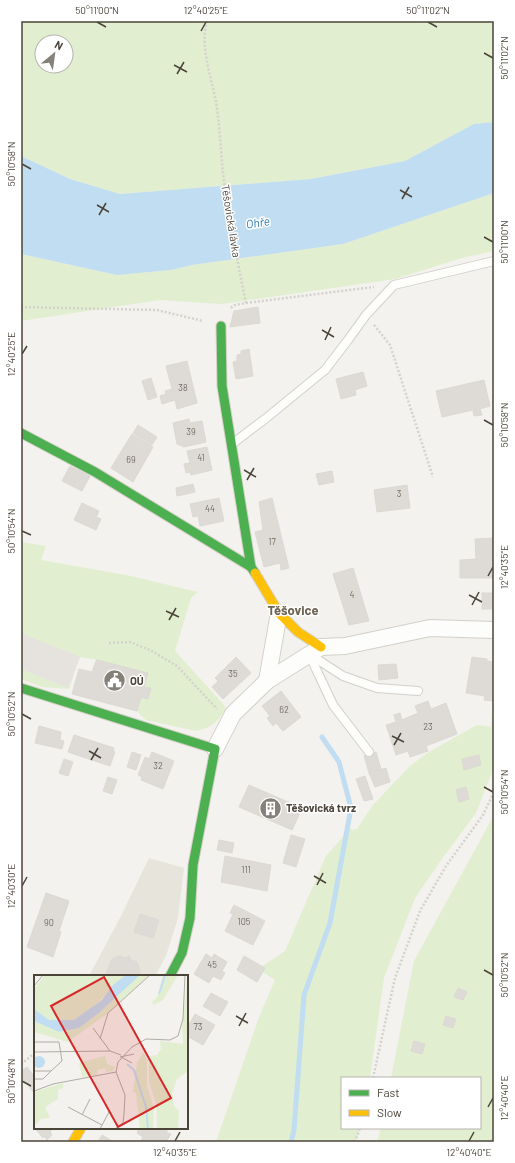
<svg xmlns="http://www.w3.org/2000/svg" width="515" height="1163" font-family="Barlow,sans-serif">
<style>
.residential{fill:#e7e4dc}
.green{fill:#e1eecf;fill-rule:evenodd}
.parking{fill:#e6e3df}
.water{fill:#c0ddf1}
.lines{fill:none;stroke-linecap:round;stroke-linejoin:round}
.stream{stroke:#c0ddf1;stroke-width:5}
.building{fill:#dedbd6;stroke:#dcd9d4}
.lane-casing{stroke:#d2d0cb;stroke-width:10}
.street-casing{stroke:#d2d0cb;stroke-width:18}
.fast-casing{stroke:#d3cfc5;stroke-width:11}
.slow-casing{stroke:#d3cfc5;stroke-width:11}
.path{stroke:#d3d2cc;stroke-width:2.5;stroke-dasharray:2 2;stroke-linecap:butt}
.lane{stroke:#fdfdfc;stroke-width:8}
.street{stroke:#fdfdfc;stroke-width:16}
.fast{stroke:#4caf50;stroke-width:9}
.slow{stroke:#ffc107;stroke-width:9}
.ticks{fill:none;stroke:#4b4439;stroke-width:1.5}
.labels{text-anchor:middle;stroke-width:3;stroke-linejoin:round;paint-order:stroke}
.number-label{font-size:9px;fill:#706a61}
.street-label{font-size:11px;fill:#4b4439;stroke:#fff}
.poi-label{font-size:11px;font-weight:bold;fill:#4b4439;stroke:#fff;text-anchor:start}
.water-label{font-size:12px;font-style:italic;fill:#2e7ab2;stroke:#fff}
.quarter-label{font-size:13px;font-weight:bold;fill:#6e6250;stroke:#fff}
.inset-river{fill:none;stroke:#c0ddf1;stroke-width:2}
.inset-road{fill:none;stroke:#b0aca6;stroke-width:1}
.view{fill:#d62828;fill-opacity:0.15;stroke:#d62828;stroke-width:2}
.inset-edge{fill:none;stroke:#4b4439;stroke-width:2}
.neatline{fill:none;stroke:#4b4439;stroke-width:1.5}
.ticks-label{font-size:10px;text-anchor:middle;fill:#4b4439}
</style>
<rect width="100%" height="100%" fill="#f4f2ee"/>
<polygon class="residential" points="149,858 184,868 178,918 166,956 155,976 89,976 121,916"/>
<g class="green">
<path d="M21 21H494V122L474 124 405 161 311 179 120 194 70 179 21 156ZM42 42H66V66H42Z"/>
<polygon points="494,193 494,251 462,258 395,279 222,304 160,300 21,321 21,254 117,275 171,270 192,265 343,244"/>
<polygon points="21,542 46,546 41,560 126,575 198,592 191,598 175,651 224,705 226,710 216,722 207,728 196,731 146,720 137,711 141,697 148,699 151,689 144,687 147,673 97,660 80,657 69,689 42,687 21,679"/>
<polygon points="492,713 494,713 494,767 476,813 442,859 415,898 384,978 370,1078 342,1078 342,1128 360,1128 355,1142 216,1142 259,1017 275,980 258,969 285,951 326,856 351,828 352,830 357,829 372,806 409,767 427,753 477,725 491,727"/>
<polygon points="494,815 494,1142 377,1142 381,1128 480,1128 480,1078 391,1078 414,961"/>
</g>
<polygon class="parking" points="21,633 80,657 68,688 21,669"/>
<polygon class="water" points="494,122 494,193 343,244 192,265 171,270 117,275 21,254 21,156 70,179 120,194 311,179 405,161 474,124"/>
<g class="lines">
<polyline class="stream" points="291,1142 294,1130 304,995 330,923 351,808 339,762 322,737"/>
</g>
<g class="building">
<polygon points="258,307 260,323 230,327 234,311"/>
<polygon points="249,349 253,376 236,379 233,362 237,361 237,355 241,354 241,351"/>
<polygon points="187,361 197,403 177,409 175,400 162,404 160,396 166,394 165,391 172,389 166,366"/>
<polygon points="363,372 367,386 355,390 356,395 341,399 336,379"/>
<polygon points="151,378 157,397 148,400 142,381"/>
<polygon points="484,380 490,406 480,409 482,415 474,416 473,410 442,417 436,391"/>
<polygon points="189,419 190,423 202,421 206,442 184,447 177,444 173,423"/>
<polygon points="138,425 157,437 152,445 133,433"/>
<polygon points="132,434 153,447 133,482 111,468"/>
<polygon points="207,447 212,470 191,475 190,472 186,473 184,464 190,463 187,451"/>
<polygon points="70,466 80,471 72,486 62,481"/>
<polygon points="80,471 90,476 82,491 72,486"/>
<polygon points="332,471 334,482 319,485 316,474"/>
<polygon points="193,484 195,492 177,496 176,488"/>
<polygon points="407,485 410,508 377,512 374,490"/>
<polygon points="219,498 224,521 200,526 198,516 193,517 190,504"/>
<polygon points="272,498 289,568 281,570 280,563 264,567 255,532 263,530 259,502"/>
<polygon points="82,503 99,511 96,517 101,519 96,530 74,520"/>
<polygon points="494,538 494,578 460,578 460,560 476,559 475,539"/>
<polygon points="353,568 369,621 349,625 333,574"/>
<rect x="482" y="593" width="12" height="16"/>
<polygon points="236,657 251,673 223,699 212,687 218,681 215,678"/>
<polygon points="472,657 487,659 487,661 494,662 494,701 484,700 485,696 466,693"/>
<polygon points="97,660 148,673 144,687 151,688 148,699 141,697 137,711 72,694 79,669 92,672 96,661"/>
<polygon points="396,664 398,678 379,680 378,665"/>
<polygon points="281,691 301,717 283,731 276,723 273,726 267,718 270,716 262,706"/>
<polygon points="428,701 431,709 446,703 457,734 426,746 428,751 410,757 408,751 396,755 386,725 396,722 394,715 400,713 402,720 418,713 415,706"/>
<polygon points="39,726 61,732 60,740 64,741 62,749 35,743"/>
<polygon points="74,735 114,748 113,751 115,752 110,766 68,752"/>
<polygon points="132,752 141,755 136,770 127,767"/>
<polygon points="152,752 174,761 163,789 141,780 142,777 138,775 145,757 149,759"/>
<polygon points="376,752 381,769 369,773 364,756"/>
<polygon points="479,755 481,765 464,770 462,759"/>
<polygon points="64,759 73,762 68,776 59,773"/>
<polygon points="386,768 390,782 375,787 369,773"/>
<polygon points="365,776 373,799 364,801 356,779"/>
<polygon points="108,777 117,780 112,794 103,791"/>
<polygon points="249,785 302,808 292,830 239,807"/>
<polygon points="466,787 469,799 459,802 456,790"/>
<polygon points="291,835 305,839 296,867 283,863"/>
<polygon points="219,840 234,843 232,853 217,850"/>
<polygon points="225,856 271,865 267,891 221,882"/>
<polygon points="46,893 69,901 59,931 61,932 53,957 27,947"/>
<polygon points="234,905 265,921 253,945 225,931 233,914 230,913"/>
<polygon points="140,914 159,920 153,938 134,932"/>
<polygon points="206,954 212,958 214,954 227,962 222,971 225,973 221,980 213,976 209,983 194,974"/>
<polygon points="120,956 125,958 129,956 131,960 137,962 140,971 138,976 105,976 112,959"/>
<polygon points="244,956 265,968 257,982 237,970"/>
<polygon points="458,988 467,992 463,1000 454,997"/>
<polygon points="211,993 228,1002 220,1016 203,1006"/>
<polygon points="195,1014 215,1025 203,1045 187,1036 187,1028"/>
<polygon points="446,1016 456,1019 453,1028 443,1025"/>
<polygon points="414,1041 425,1044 422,1054 411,1051"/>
<polygon points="27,1067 35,1077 34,1093 21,1076 21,1071"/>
<polygon points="35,1128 54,1128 50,1132 52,1135 47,1140 44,1136 43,1138"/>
<polygon points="139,1128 169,1128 166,1132 171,1134 166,1142 140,1142 143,1137 137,1133"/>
<polygon points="102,1135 114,1142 98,1142"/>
</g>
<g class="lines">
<defs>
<g id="lane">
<polyline points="232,444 265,419 325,370 348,340 366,315 394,285 494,261"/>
<polyline points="309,654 343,676 377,688 418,691"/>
<polyline points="309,654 333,705 369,752"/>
</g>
<g id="street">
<polyline points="267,681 279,613"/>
<polyline points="215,749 233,714 267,681 321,647 345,646 430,628 494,630"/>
</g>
<g id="fast">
<polyline points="221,326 222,386 251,567 255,573"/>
<polyline points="21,433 95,472 251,567"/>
<polyline points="21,688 215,749 193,865 190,918 182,953 170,976"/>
</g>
<g id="slow">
<polyline points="255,573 279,613 298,632 321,647"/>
<polyline points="73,1142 81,1128"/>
</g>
</defs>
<use href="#lane" class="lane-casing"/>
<use href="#street" class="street-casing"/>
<use href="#fast" class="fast-casing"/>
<use href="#slow" class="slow-casing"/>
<g class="path">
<path d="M207 21C199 47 213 81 217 108 220 130 221 152 223 174 229 217 237 260 246 303L235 305 229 309"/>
<polyline points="246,303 374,287"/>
<polyline points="21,307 157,310 203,321"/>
<polyline points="374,325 390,345 433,477"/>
<polyline points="109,643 130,642 150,650 177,666 217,709"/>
<polyline points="21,1064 35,1053"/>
<polyline points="373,1078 395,978 420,911 446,866 483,815 494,792"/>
<polyline points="355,1142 360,1128"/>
</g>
<use href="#lane" class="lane"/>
<use href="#street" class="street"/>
<use href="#fast" class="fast"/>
<use href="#slow" class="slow"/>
</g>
<path class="ticks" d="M97 22 106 27M428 22 437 27M201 31 206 22M484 53 493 58M174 65 187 72M177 74 184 62M22 164 31 169M400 190 412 197M402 199 409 187M97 205 109 212M99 215 106 203M484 237 493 242M322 330 334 337M325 340 331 327M22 354 27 346M484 420 493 425M244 470 256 477M247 480 254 468M22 531 31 535M488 576 493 567M469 595 482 602M472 605 479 592M166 611 179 617M169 620 176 608M22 714 31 719M392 736 404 742M394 745 401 733M89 751 101 758M91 760 98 748M484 787 493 792M314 876 326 883M317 885 323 873M22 886 27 877M484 970 493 975M236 1016 248 1023M239 1026 246 1013M22 1081 31 1086M488 1107 493 1098M175 1141 180 1132M469 1141 474 1132"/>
<defs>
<symbol id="civic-disc" viewBox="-11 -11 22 22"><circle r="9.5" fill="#868178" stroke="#fff"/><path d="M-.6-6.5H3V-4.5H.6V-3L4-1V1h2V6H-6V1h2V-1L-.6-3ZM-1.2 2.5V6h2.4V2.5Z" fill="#fff"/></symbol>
<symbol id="building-disc" viewBox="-11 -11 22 22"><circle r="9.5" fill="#868178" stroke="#fff"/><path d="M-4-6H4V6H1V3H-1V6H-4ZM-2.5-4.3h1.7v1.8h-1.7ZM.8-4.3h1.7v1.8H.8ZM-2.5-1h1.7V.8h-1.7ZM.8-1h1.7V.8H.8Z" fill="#fff"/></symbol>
</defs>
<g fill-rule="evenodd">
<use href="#civic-disc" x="102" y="668" width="25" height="25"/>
<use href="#building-disc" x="258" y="796" width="25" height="25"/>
</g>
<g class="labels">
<g class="number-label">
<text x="183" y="391">38</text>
<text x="191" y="435">39</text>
<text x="201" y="461">41</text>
<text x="131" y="463">69</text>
<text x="399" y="497">3</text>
<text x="210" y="512">44</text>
<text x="272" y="545">17</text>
<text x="352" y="598">4</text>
<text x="233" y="677">35</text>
<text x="284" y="713">62</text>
<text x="428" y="730">23</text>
<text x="158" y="769">32</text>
<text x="246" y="873">111</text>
<text x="244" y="925">105</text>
<text x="49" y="926">90</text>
<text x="212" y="968">45</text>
<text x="198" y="1030">73</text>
</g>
<g class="street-label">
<text transform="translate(231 221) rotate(81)" y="4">Těšovická lávka</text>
</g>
<g class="poi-label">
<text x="130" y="685">OÚ</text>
<text x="286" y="812">Těšovická tvrz</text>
</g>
<g class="water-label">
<text transform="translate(258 223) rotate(-9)" y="4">Ohře</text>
</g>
<g class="quarter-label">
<text x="293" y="615">Těšovice</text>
</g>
</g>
<g transform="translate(34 975)">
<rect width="154" height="154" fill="#f4f2ee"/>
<path d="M11 0H92L59 32 40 45 28 46 15 45 0 34V14ZM106 0H115L74 38 34 67 0 57V46L25 57 45 53 66 37ZM129 0H144L129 25 120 30 118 27 124 21ZM153 8H154V96L143 104 138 119 140 131 145 136 144 154H123L122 128 115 107V85L117 81 123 80 127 74 126 66 149 69 148 50ZM110 77 113 88V111L120 133 119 154H106L102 118 99 117 103 88ZM71 81 73 89 81 92 79 96 72 97 71 93 63 95 64 99 61 100 48 102 45 88ZM29 108V113L24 115V124L11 132 16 143 7 144 0 151V117Z" fill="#e1eecf"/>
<path d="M92 0H106L66 37 45 53 25 57 0 46V34L15 45H40L68 25 79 10ZM-1 87a6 6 0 1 1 12 0a6 6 0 1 1-12 0Z" fill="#c0ddf1"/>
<path class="inset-river" d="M125 19 131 0M93 89 100 95 112 132 114 154"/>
<path class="inset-road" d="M0 11 9 0M59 53 76 76 87 80M66 64 74 38 116 0M0 67H25L28 86 17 96H0M0 77 76 76M86 82 100 79M87 82 98 88M0 104H9L17 96M0 116 19 109 82 97M34 132 68 150M48 140 56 124M66 154 76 135M81 154 89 148 90 139 91 120 82 97 84 87 98 72 112 64 136 65 144 61 149 44 151 0"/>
<path class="view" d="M70 2 137 123 84 152 17 31Z"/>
<rect width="154" height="154" class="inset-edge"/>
</g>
<rect width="515" height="1163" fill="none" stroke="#ffffff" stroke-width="44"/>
<rect x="341" y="1077" width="140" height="52" fill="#ffffff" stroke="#b7b4b0"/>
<rect x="349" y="1090" width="20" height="6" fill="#4caf50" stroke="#b7b4b0"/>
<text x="377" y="1097" font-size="12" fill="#4b4439">Fast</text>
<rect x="349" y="1110" width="20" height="6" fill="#ffc107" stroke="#b7b4b0"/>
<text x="377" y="1117" font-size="12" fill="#4b4439">Slow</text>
<g transform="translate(54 54) rotate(29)"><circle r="19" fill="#ffffff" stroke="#b7b4b0"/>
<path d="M0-3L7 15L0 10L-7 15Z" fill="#868178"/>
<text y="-6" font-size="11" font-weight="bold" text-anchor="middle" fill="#4b4439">N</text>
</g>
<rect x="22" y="22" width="471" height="1119" class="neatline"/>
<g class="ticks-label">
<text x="97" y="14">50°11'00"N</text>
<text x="206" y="14">12°40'25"E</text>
<text x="428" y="14">50°11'02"N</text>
<text transform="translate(504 58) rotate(-90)" y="4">50°11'02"N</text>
<text transform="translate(11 164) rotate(-90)" y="4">50°10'58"N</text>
<text transform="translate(504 242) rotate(-90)" y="4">50°11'00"N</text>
<text transform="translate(11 354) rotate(-90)" y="4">12°40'25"E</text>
<text transform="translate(504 425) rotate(-90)" y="4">50°10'58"N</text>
<text transform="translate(11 531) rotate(-90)" y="4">50°10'54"N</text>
<text transform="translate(504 567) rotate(-90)" y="4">12°40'35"E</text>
<text transform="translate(11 714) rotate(-90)" y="4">50°10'52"N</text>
<text transform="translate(504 792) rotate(-90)" y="4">50°10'54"N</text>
<text transform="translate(11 886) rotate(-90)" y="4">12°40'30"E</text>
<text transform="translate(504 975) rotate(-90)" y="4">50°10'52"N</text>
<text transform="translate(11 1081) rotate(-90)" y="4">50°10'48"N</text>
<text transform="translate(504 1098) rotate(-90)" y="4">12°40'40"E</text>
<text x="175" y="1156">12°40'35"E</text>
<text x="469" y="1156">12°40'40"E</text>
</g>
</svg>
